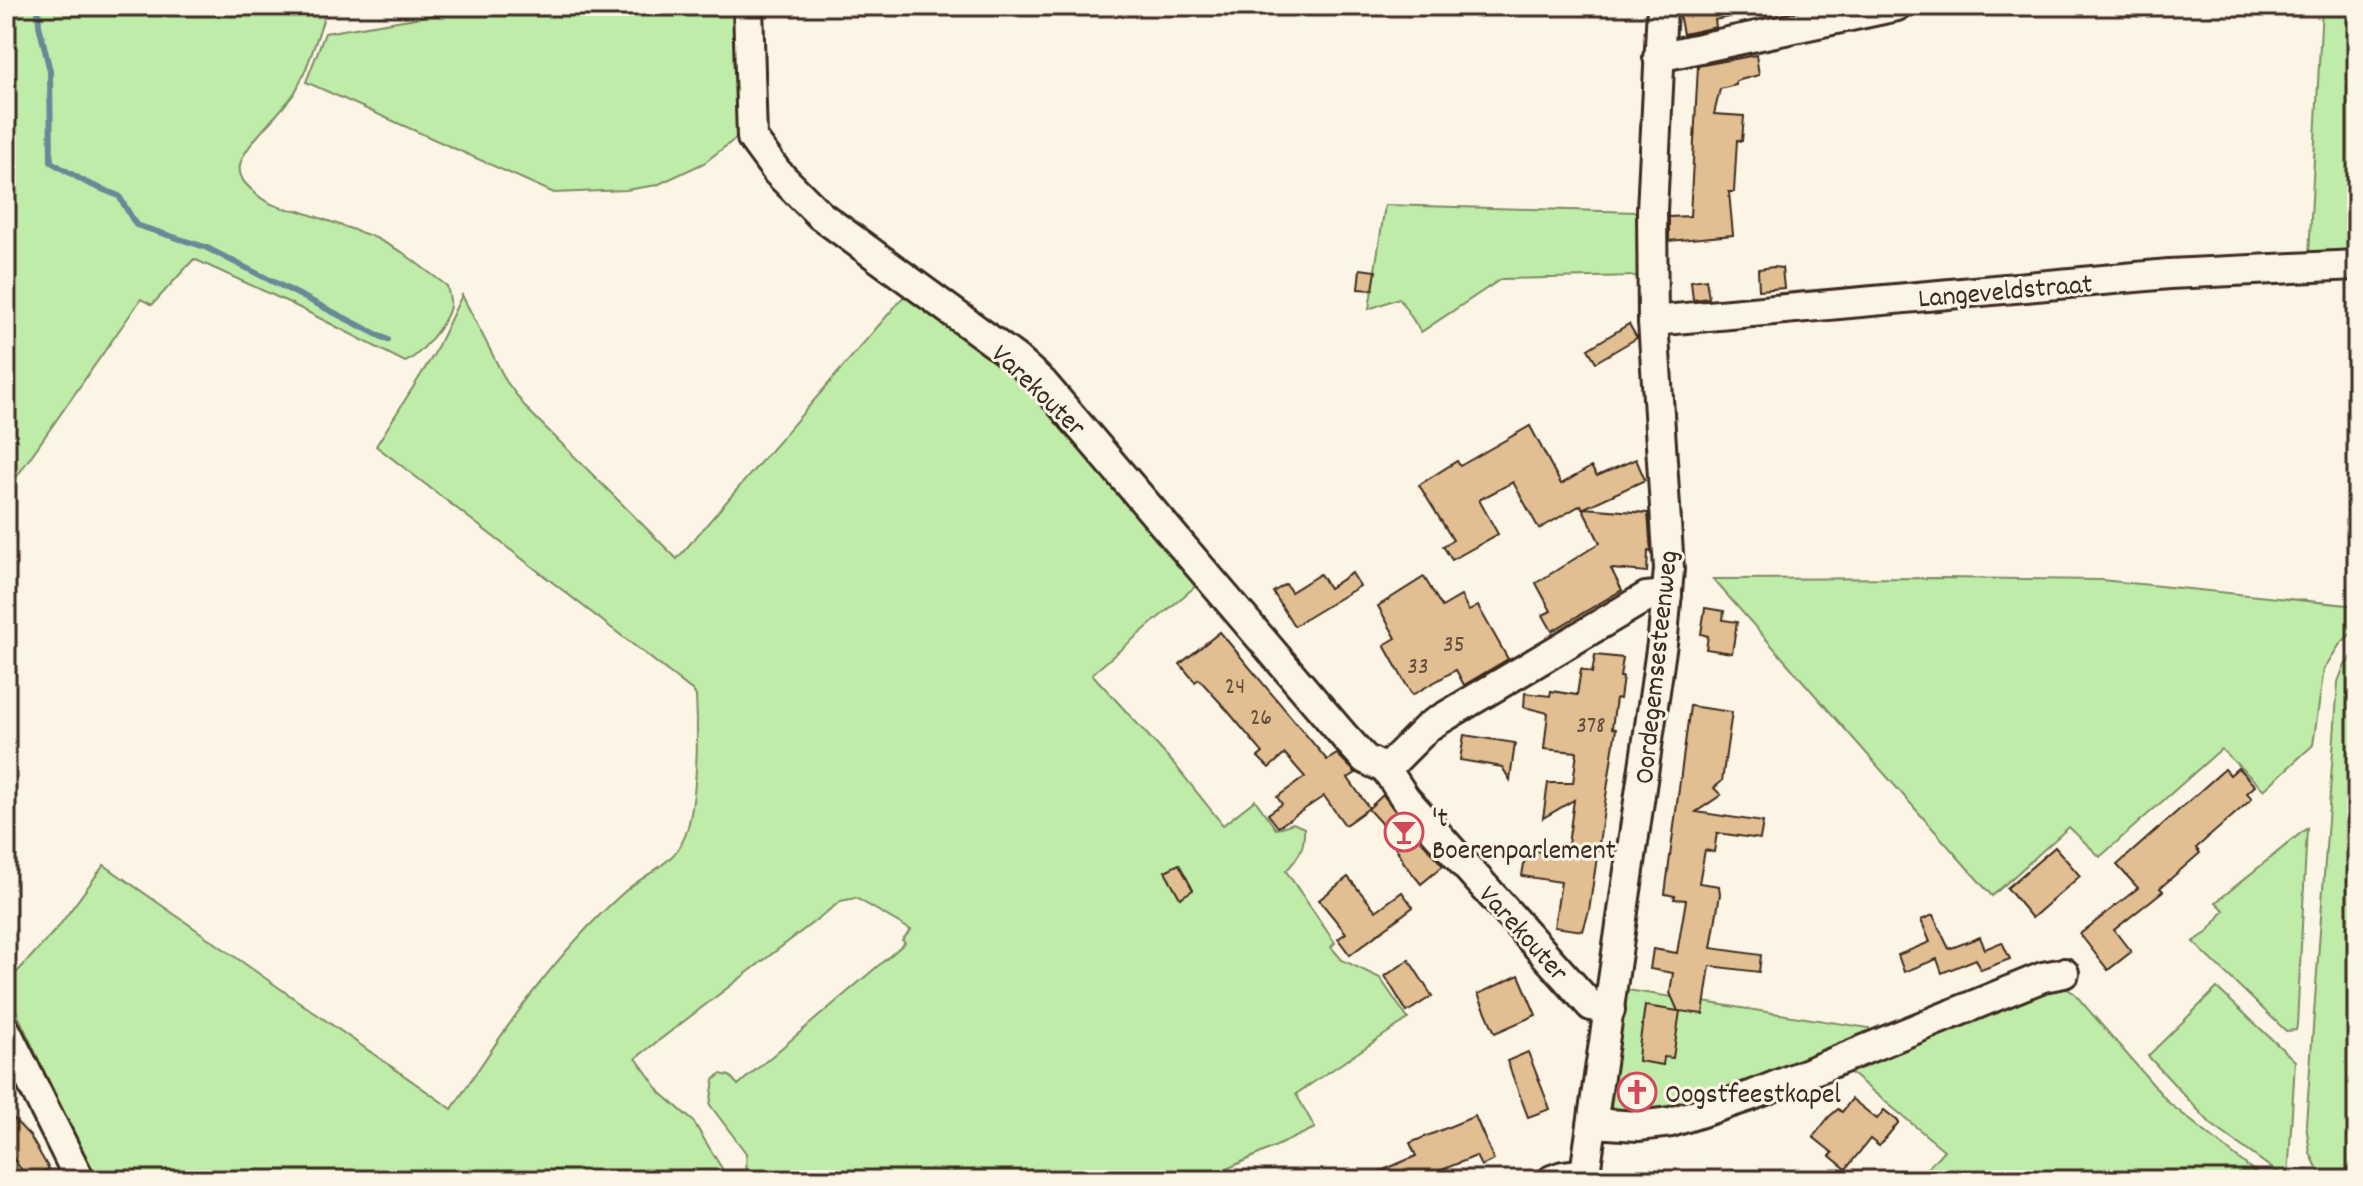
<svg xmlns="http://www.w3.org/2000/svg" width="2363" height="1186" font-family="Dekko,sans-serif">
<style>
.green{fill:#bfeca9;stroke:#7d8b64;stroke-width:2}
.lines{fill:none;stroke-linecap:round;stroke-linejoin:round}
.stream{stroke:#688997;stroke-width:6}
.building{fill:#e2bf93;stroke:#3b2a1e;stroke-width:2}
.minor-casing{stroke:#3b2a1e;stroke-width:34}
.minor{stroke:#fcf5e5;stroke-width:28}
.labels{text-anchor:middle;stroke-width:6;stroke-linejoin:round;paint-order:stroke}
.number-label{font-size:24px;fill:#654f3b}
.street-label{font-size:28px;fill:#3b2a1e;stroke:#fcf5e5}
.poi-label{font-size:28px;fill:#3b2a1e;stroke:#fcf5e5;text-anchor:start}
</style>
<rect width="100%" height="100%" fill="#fcf5e5"/>
<filter id="ink" filterUnits="userSpaceOnUse"><feTurbulence type="fractalNoise" baseFrequency=".0125" numOctaves="2"/><feDisplacementMap in="SourceGraphic" scale="16" xChannelSelector="R" yChannelSelector="G"/><feConvolveMatrix kernelMatrix="1 2 1 2 8 2 1 2 1" color-interpolation-filters="sRGB"/></filter>
<g filter="url(#ink)">
<g class="green">
<path d="M6 6H328C318 33 309 68 295 92 284 110 243 146 240 165 238 177 245 184 253 191 263 202 282 210 297 210L374 237 402 252 447 286C448 292 451 300 450 306 447 323 420 356 405 362L290 303 194 259 152 305 141 299 6 492Z"/>
<polygon points="488,6 741,6 741,130 735,139 704,163 657,185 626,190 554,193 306,82 325,33"/>
<polygon points="2322,6 2357,6 2357,254 2309,256"/>
<polygon points="1385,205 1638,212 1638,276 1501,279 1421,332 1399,298 1369,309"/>
<path d="M911 288 995 351 1204 579 1092 674 1175 765 1223 825 1255 800 1276 829 1293 823 1304 828C1305 848 1299 857 1286 871L1335 943 1331 947 1342 960 1380 978 1408 1019 1296 1094 1315 1128 1203 1180H747L746 1153 710 1105 714 1080 720 1074 730 1076 738 1085 905 943 902 940 911 930 856 898 841 901 636 1058 661 1093 693 1121 729 1180H95L9 996 8 982 59 926 104 865 452 1109C503 1031 553 956 623 893 644 874 674 865 685 836 698 801 698 733 696 696L693 691 376 446 434 354 462 295 506 381 527 409 677 559Z"/>
<polygon points="1944,578 2101,580 2357,606 2357,628 2340,644 2324,669 2313,745 2264,790 2221,749 2100,857 2069,827 1992,896 1713,579"/>
<polygon points="2357,651 2357,1180 2323,1180 2310,1153 2306,1124 2338,682 2344,666"/>
<polygon points="2307,828 2297,1025 2296,1030 2286,1031 2193,942 2208,932 2224,910 2216,902"/>
<polygon points="2060,985 2074,993 2169,1103 2265,1180 1917,1180 1944,1150 1841,1065"/>
<polygon points="2217,988 2295,1061 2288,1180 2211,1124 2148,1056"/>
<polygon points="1621,989 1869,1028 1869,1044 1732,1097 1618,1118 1607,1109"/>
</g>
<g class="lines">
<polyline class="stream" points="38,6 39,25 50,71 51,162 87,183 119,196 136,225 205,247 388,340"/>
</g>
<g class="building">
<polygon points="1695,6 1749,6 1750,12 1715,20 1716,27 1683,34 1679,14 1696,10"/>
<polygon points="1756,55 1759,75 1736,81 1736,85 1720,89 1714,114 1744,116 1742,141 1737,140 1734,192 1729,192 1733,235 1669,241 1669,217 1690,216 1698,66"/>
<polygon points="1773,267 1782,268 1784,288 1759,290 1758,269"/>
<polygon points="1360,269 1376,271 1373,290 1358,289"/>
<polygon points="1706,279 1709,298 1693,300 1691,281"/>
<polygon points="1629,324 1637,338 1596,362 1588,349"/>
<polygon points="1530,426 1561,484 1591,467 1597,476 1636,459 1645,480 1584,508 1648,513 1651,552 1648,551 1647,572 1611,569 1622,590 1552,631 1543,615 1551,611 1536,583 1600,543 1581,505 1539,529 1513,482 1479,500 1498,534 1452,560 1443,546 1453,540 1419,485 1457,461 1460,466"/>
<polygon points="1352,573 1360,586 1294,626 1273,592 1286,584 1291,592 1320,574 1329,588"/>
<polygon points="1424,577 1442,607 1461,596 1469,611 1478,606 1508,659 1464,685 1456,670 1412,695 1384,645 1396,638 1378,606"/>
<polygon points="1705,608 1724,611 1723,620 1737,622 1732,653 1706,649 1708,636 1701,634"/>
<polygon points="1220,632 1327,760 1337,754 1356,773 1348,778 1369,808 1345,825 1324,796 1278,827 1268,814 1282,804 1277,797 1305,777 1285,754 1269,768 1258,757 1263,753 1226,709 1199,679 1195,682 1180,664"/>
<polygon points="1595,655 1623,658 1620,677 1623,677 1620,699 1616,698 1612,728 1616,729 1589,911 1583,931 1554,927 1561,882 1522,876 1526,851 1560,852 1561,844 1568,845 1574,800 1543,818 1548,783 1573,783 1577,752 1544,749 1548,713 1524,707 1525,693 1550,696 1551,691 1577,695 1581,669 1592,673"/>
<polygon points="1690,706 1732,712 1722,781 1714,788 1721,795 1696,812 1763,822 1760,839 1717,833 1714,852 1705,850 1699,883 1719,886 1720,894 1711,948 1761,955 1759,972 1710,966 1703,1014 1680,1011 1673,1058 1664,1057 1663,1065 1638,1061 1639,1047 1645,1006 1678,1011 1670,993 1673,973 1650,969 1653,949 1677,953 1686,900 1674,899 1675,896 1665,894"/>
<polygon points="1464,735 1515,743 1510,780 1502,767 1460,760"/>
<polygon points="2238,768 2255,786 2247,793 2252,799 2196,848 2200,853 2160,888 2163,891 2114,930 2131,952 2108,970 2080,934 2138,888 2117,865 2225,769 2230,775"/>
<polygon points="1383,795 1443,866 1421,884 1404,863 1396,848 1400,844 1368,809"/>
<polygon points="2055,847 2080,876 2032,918 2007,888"/>
<polygon points="1179,864 1193,890 1180,898 1165,871"/>
<polygon points="1348,877 1376,911 1402,892 1413,907 1350,955 1338,939 1346,933 1319,900"/>
<polygon points="1933,915 1949,949 1980,937 1985,949 2002,942 2010,959 1981,970 1976,959 1942,973 1937,959 1904,972 1898,955 1930,942 1921,920"/>
<polygon points="1409,960 1432,996 1407,1012 1385,976"/>
<polygon points="1519,975 1536,1015 1495,1033 1478,994"/>
<polygon points="1528,1052 1550,1109 1528,1117 1507,1061"/>
<polygon points="1852,1099 1877,1119 1884,1110 1899,1122 1879,1146 1870,1139 1846,1169 1830,1156 1833,1153 1813,1137 1829,1117 1838,1109 1842,1112"/>
<polygon points="6,1111 30,1136 49,1169 29,1180 6,1149"/>
<polygon points="1475,1116 1494,1160 1481,1166 1476,1156 1417,1180 1360,1180 1416,1156 1410,1143"/>
</g>
<g class="lines">
<defs>
<g id="minor">
<polyline points="748,6 752,138 777,172 820,215 1015,358 1043,383 1344,736 1365,759 1386,769 1405,798 1591,1006 1610,1010"/>
<polyline points="1658,57 1897,6"/>
<polyline points="1653,321 2169,274 2357,265"/>
<polyline points="1386,769 1429,726 1646,597 1667,595"/>
<polyline points="6,1031 80,1180"/>
<polyline points="1593,1123 1638,1126 1671,1122 1702,1112 1753,1095 2043,977 2064,973"/>
<polyline points="1552,1180 1563,1176 1585,1173"/>
<polyline points="1584,1180 1663,636 1669,569 1653,321 1652,211 1662,6"/>
</g>
</defs>
<use href="#minor" class="minor-casing"/>
<use href="#minor" class="minor"/>
</g>
</g>
<defs>
<symbol id="bar-ring" viewBox="-11 -11 22 22"><circle r="9.5" fill="#fcf5e5" stroke="#d1495b" stroke-width="1.5"/><path d="M-6-5H6L.8 .8V4.5H3.5V6h-7V4.5H-.8V.8Z" fill="#d1495b"/></symbol>
<symbol id="church-ring" viewBox="-11 -11 22 22"><circle r="9.5" fill="#fcf5e5" stroke="#d1495b" stroke-width="1.5"/><path d="M-1.2-6h2.4v3.5h3.3v2.4h-3.3V6h-2.4V-.1h-3.3v-2.4h3.3Z" fill="#d1495b"/></symbol>
</defs>
<g fill-rule="evenodd">
<use href="#bar-ring" x="1382" y="810" width="44" height="44"/>
<use href="#church-ring" x="1615" y="1070" width="44" height="44"/>
</g>
<g class="labels">
<g class="number-label">
<text x="1454" y="651">35</text>
<text x="1418" y="673">33</text>
<text x="1235" y="693">24</text>
<text x="1261" y="724">26</text>
<text x="1591" y="732">378</text>
</g>
<g class="street-label">
<text transform="translate(2005 289) rotate(-5)" y="10">Langeveldstraat</text>
<text transform="translate(1040 389) rotate(44)" y="10">Varekouter</text>
<text transform="translate(1654 667) rotate(-84)" y="10">Oordegemsesteenweg</text>
<text transform="translate(1525 932) rotate(48)" y="10">Varekouter</text>
</g>
<g class="poi-label">
<text x="1432" y="826">'t<tspan x="1432" dy="32">Boerenparlement</tspan></text>
<text x="1665" y="1102">Oogstfeestkapel</text>
</g>
</g>
<rect width="2363" height="1186" fill="none" stroke="#fcf5e5" stroke-width="32"/>
<rect x="16" y="16" width="2331" height="1154" fill="none" stroke="#3b2a1e" stroke-width="3" filter="url(#ink)"/>
</svg>
